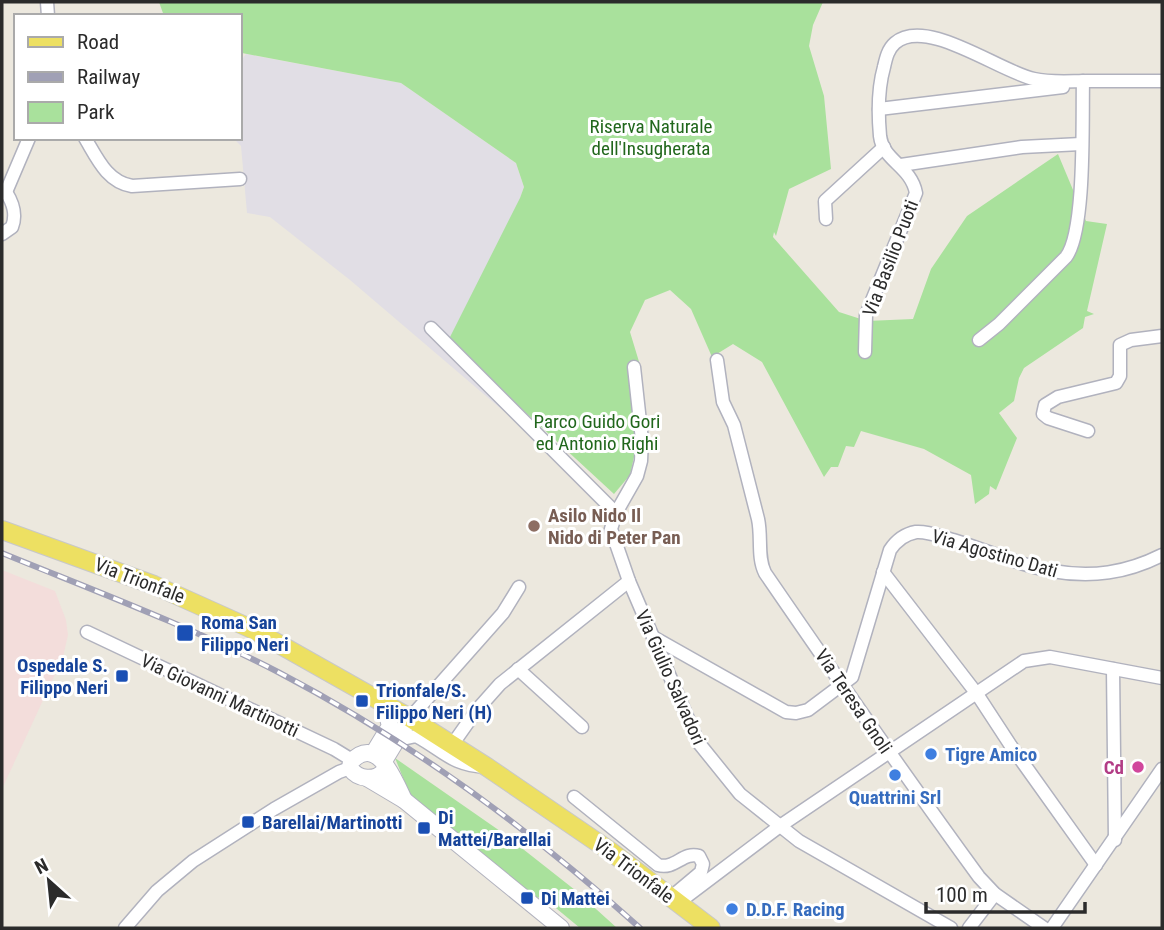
<svg xmlns="http://www.w3.org/2000/svg" width="1164" height="930" font-family="'Roboto Condensed',sans-serif">
<style>
.industrial{fill:#e1dee5}
.medical{fill:#f3dddb}
.green{fill:#a9e19c}
.lines{fill:none;stroke-linecap:round;stroke-linejoin:round}
.street-casing{stroke:#b1b2be;stroke-width:15}
.secondary-casing{stroke:#b1b2be;stroke-width:18}
.primary-casing{stroke:#c8c8c8;stroke-width:20}
.street{stroke:#fff;stroke-width:12}
.secondary{stroke:#fff;stroke-width:16}
.primary{stroke:#ede062;stroke-width:18}
.rail-casing{stroke:#a0a0b5;stroke-width:6}
.rail{stroke:#fff;stroke-width:3.5;stroke-dasharray:10;stroke-linecap:butt}
.education-dot{fill:#8d6e63;stroke:#fff;stroke-width:2.5}
.transit-dot{fill:#1a4fb4;stroke:#fff;stroke-width:2.5}
.shop-dot{fill:#3f7fe0;stroke:#fff;stroke-width:2.5}
.hotel-dot{fill:#d1479c;stroke:#fff;stroke-width:2.5}
.labels{text-anchor:middle;stroke-width:6;stroke-linejoin:round;paint-order:stroke}
.park-label{font-size:19px;fill:#21671c;stroke:#fff}
.street-label{font-size:19px;fill:#2b2b2b;stroke:#fff}
.education-label{font-size:19px;font-weight:bold;fill:#785e54;stroke:#fff;text-anchor:start}
.transit-label{font-size:19px;font-weight:bold;fill:#164399;stroke:#fff;text-anchor:start}
.shop-label{font-size:19px;font-weight:bold;fill:#366cbe;stroke:#fff;text-anchor:start}
.hotel-label{font-size:19px;font-weight:bold;fill:#b23c85;stroke:#fff;text-anchor:end}
</style>
<rect width="100%" height="100%" fill="#ece8de"/>
<polygon class="industrial" points="246,54 401,83 516,163 524,187 520,198 533,378 514,420 350,280 270,217 247,213 241,146 233,138 240,138 240,62"/>
<polygon class="medical" points="2,570 55,591 66,620 68,635 63,657 2,789"/>
<g class="green">
<polygon points="159,2 823,2 813,25 809,46 824,96 831,169 789,189 776,236 774,232 773,237 839,312 867,321 913,319 931,269 967,216 1058,154 1086,221 1107,224 1087,311 1094,314 1085,317 1083,328 1024,368 1019,378 1014,401 999,413 1017,438 996,490 990,486 989,494 975,504 971,475 924,449 861,431 854,447 846,446 838,467 831,467 824,477 762,362 733,344 712,357 691,309 670,290 645,300 630,332 640,365 630,388 636,448 630,475 614,494 448,341 520,198 524,187 516,163 401,83 242,53 240,55 240,16 164,16"/>
<polygon points="395,758 500,831 575,890 617,928 580,928 545,899 531,896 410,795"/>
</g>
<g class="lines">
<defs>
<g id="street">
<polyline points="47,2 48,16"/>
<polyline points="879,109 1063,87"/>
<path d="M85 138C97 158 107 182 132 186L240 179"/>
<polyline points="901,165 1022,147 1081,144"/>
<path d="M2 192H6C13 203 17 214 12 227L2 234"/>
<polyline points="6,192 29,138"/>
<polyline points="826,219 825,201 884,147"/>
<polyline points="431,328 616,513"/>
<path d="M979 340 999 324 1066 257C1086 231 1082 118 1083 81"/>
<path d="M865 352 866 315 916 193C911 166 883 161 880 136 878 114 878 88 884 67 886 58 888 49 895 43 926 16 1000 72 1034 79 1052 83 1070 81 1087 81 1112 81 1137 81 1162 81"/>
<path d="M717 360 723 402 734 425 758 519C762 537 757 557 765 573 835 675 906 777 979 877L995 894 1044 928"/>
<polyline points="634,367 642,440 641,461 637,476 616,513 611,529 629,581 698,742 740,794 799,841 951,928"/>
<polyline points="1088,431 1048,418 1043,414 1045,405 1058,397 1116,383 1120,376 1120,345 1131,340 1162,336"/>
<polyline points="883,572 977,694 1011,746 1096,865"/>
<polyline points="87,632 334,749 352,760"/>
<path d="M653 637 786 712 796 713 808 710 852 677 890 550C896 541 905 534 916 532 929 531 941 537 953 540 986 550 1018 565 1052 571 1092 578 1126 573 1162 555"/>
<polyline points="518,669 582,727"/>
<polyline points="1113,669 1115,840"/>
<polyline points="410,718 503,613 519,587"/>
<path d="M398 740 416 736C444 751 451 765 486 767"/>
<polyline points="452,745 476,711 500,684 629,581"/>
<path d="M574 797 658 865C675 870 683 851 699 856L703 864 701 872 670 898"/>
<polyline points="678,903 780,826 1024,661 1050,657 1162,678"/>
<polyline points="125,928 157,891 193,861 274,809 339,772 350,768"/>
<polyline points="969,928 995,894"/>
<polyline points="1052,928 1162,769"/>
</g>
<g id="secondary">
<polyline points="373,754 390,726 384,703"/>
<polyline points="384,761 410,718"/>
<path d="M385 763 384 771C375 781 358 780 350 768L351 762C377 733 395 781 404 800"/>
<polyline points="367,778 404,800 561,928"/>
</g>
<polyline id="primary" points="2,530 154,585 254,630 410,718 487,767 610,851 711,928"/>
</defs>
<use href="#street" class="street-casing"/>
<use href="#secondary" class="secondary-casing"/>
<use href="#primary" class="primary-casing"/>
<use href="#street" class="street"/>
<use href="#secondary" class="secondary"/>
<use href="#primary" class="primary"/>
<defs>
<path id="rail" d="M2 553C95 591 189 626 278 672 410 741 530 829 640 928"/>
</defs>
<use href="#rail" class="rail-casing"/>
<use href="#rail" class="rail"/>
</g>
<circle class="education-dot" cx="534" cy="526" r="7"/>
<g class="transit-dot">
<rect x="176" y="624" width="18" height="18" rx="3.5"/>
<rect x="115" y="669" width="14" height="14" rx="3.5"/>
<rect x="355" y="694" width="14" height="14" rx="3.5"/>
<rect x="241" y="815" width="14" height="14" rx="3.5"/>
<rect x="417" y="821" width="14" height="14" rx="3.5"/>
<rect x="520" y="891" width="14" height="14" rx="3.5"/>
</g>
<g class="shop-dot">
<circle cx="931" cy="754" r="7"/>
<circle cx="895" cy="775" r="7"/>
<circle cx="732" cy="909" r="7"/>
</g>
<circle class="hotel-dot" cx="1138" cy="767" r="7"/>
<g class="labels">
<g class="park-label">
<text x="651" y="133">Riserva Naturale<tspan x="651" dy="22">dell'Insugherata</tspan></text>
<text x="597" y="428">Parco Guido Gori<tspan x="597" dy="22">ed Antonio Righi</tspan></text>
</g>
<g class="street-label">
<text transform="translate(890 258) rotate(-69)" y="7">Via Basilio Puoti</text>
<text transform="translate(995 553) rotate(16)" y="7">Via Agostino Dati</text>
<text transform="translate(140 580) rotate(21)" y="7">Via Trionfale</text>
<text transform="translate(671 677) rotate(66)" y="7">Via Giulio Salvadori</text>
<text transform="translate(220 695) rotate(25)" y="7">Via Giovanni Martinotti</text>
<text transform="translate(854 701) rotate(56)" y="7">Via Teresa Gnoli</text>
<text transform="translate(634 870) rotate(37)" y="7">Via Trionfale</text>
</g>
<g class="education-label">
<text x="548" y="522">Asilo Nido Il<tspan x="548" dy="22">Nido di Peter Pan</tspan></text>
</g>
<g class="transit-label">
<text x="201" y="629">Roma San<tspan x="201" dy="22">Filippo Neri</tspan></text>
<text x="108" y="672" text-anchor="end">Ospedale S.<tspan x="108" dy="22">Filippo Neri</tspan></text>
<text x="376" y="697">Trionfale/S.<tspan x="376" dy="22">Filippo Neri (H)</tspan></text>
<text x="438" y="824">Di<tspan x="438" dy="22">Mattei/Barellai</tspan></text>
<text x="262" y="829">Barellai/Martinotti</text>
<text x="541" y="905">Di Mattei</text>
</g>
<g class="shop-label">
<text x="945" y="761">Tigre Amico</text>
<text x="895" y="804" text-anchor="middle">Quattrini Srl</text>
<text x="746" y="916">D.D.F. Racing</text>
</g>
<g class="hotel-label">
<text x="1124" y="774">Cd</text>
</g>
</g>
<rect width="1164" height="930" fill="none" stroke="#2b2b2b" stroke-width="7"/>
<rect x="14" y="14" width="228" height="126" fill="#ffffff" stroke="#aaaaaa" stroke-width="2"/>
<rect x="28" y="37" width="35" height="10" fill="#ede062" stroke="#aaaaaa" stroke-width="2"/>
<text x="77" y="49" font-size="21" fill="#2b2b2b">Road</text>
<rect x="28" y="72" width="35" height="10" fill="#a0a0b5" stroke="#aaaaaa" stroke-width="2"/>
<text x="77" y="84" font-size="21" fill="#2b2b2b">Railway</text>
<rect x="28" y="102" width="35" height="21" fill="#a9e19c" stroke="#aaaaaa" stroke-width="2"/>
<text x="77" y="119" font-size="21" fill="#2b2b2b">Park</text>
<g transform="translate(49 881) rotate(333)" stroke="#ffffff" stroke-width="5" paint-order="stroke">
<path d="M0-5L12 26L0 18L-12 26Z" fill="#2b2b2b"/>
<text y="-10" font-size="19" font-weight="bold" text-anchor="middle" fill="#2b2b2b">N</text>
</g>
<path d="M926 902v10h159v-10" fill="none" stroke="#2b2b2b" stroke-width="3.5"/>
<text x="936" y="902" font-size="21" fill="#2b2b2b" stroke="#ffffff" stroke-width="5" paint-order="stroke">100 m</text>
</svg>
